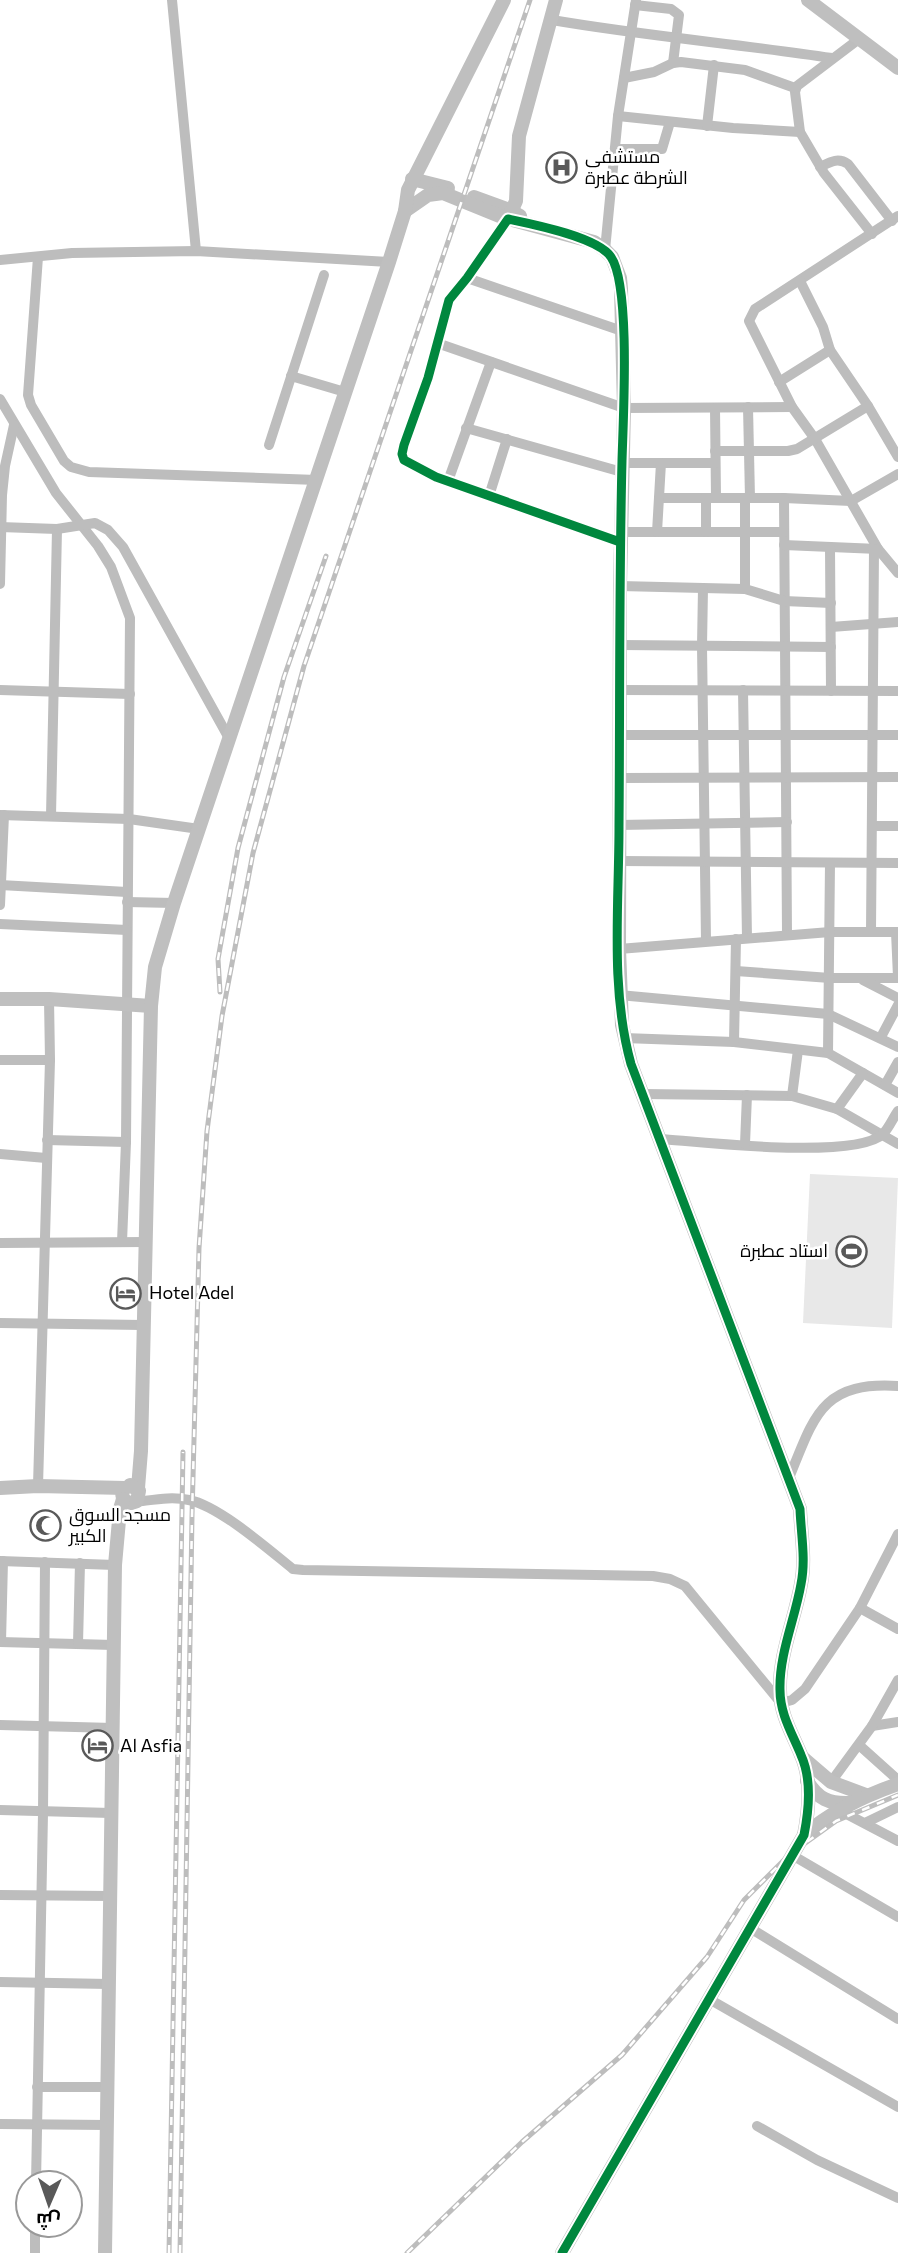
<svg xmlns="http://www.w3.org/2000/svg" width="898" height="2253" font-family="Commissioner,Cairo,sans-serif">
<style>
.green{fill:#e8e8e8}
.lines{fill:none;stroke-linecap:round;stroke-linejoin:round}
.street{stroke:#bdbdbd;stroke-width:10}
.secondary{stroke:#bfbfbf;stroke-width:14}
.rail-casing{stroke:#bdbdbd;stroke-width:5}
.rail{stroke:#fff;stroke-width:2.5;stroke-dasharray:8;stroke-linecap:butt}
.cycleway-casing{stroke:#fff;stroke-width:13}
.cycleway{stroke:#00873e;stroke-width:9}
.labels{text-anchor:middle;stroke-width:5;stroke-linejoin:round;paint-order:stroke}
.poi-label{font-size:18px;fill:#000;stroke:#fff;text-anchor:start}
</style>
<rect width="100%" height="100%" fill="#fff"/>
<polygon class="green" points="810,1174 898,1178 892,1328 803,1323"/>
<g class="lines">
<g class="street">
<polyline points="172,0 196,251"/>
<polyline points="635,5 671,9 679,15 673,63"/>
<path d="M552 20C645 36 739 44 832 58"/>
<polyline points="859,39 797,86 795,92 800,132 824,173 872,234"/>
<polyline points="624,78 654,72 673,63 681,62 745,70 795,88"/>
<polyline points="618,116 733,128 800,132"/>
<polyline points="707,126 714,65"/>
<polyline points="615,149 662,149 670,122"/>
<path d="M820 167C830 162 838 157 848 164L892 221"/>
<polyline points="898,216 755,309 749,321 792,407 815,439 878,549 898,573"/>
<polyline points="508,219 467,278 449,300 428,378 404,445 402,454 404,460 436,477 620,542"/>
<polyline points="605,250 618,116 636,0"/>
<polyline points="38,257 28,395 31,405 64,461 71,467 89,472 317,480"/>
<polyline points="0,260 72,253 196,251 389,262"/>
<polyline points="467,278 622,331"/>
<polyline points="800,281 823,327 830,350 868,406 898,457"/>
<polyline points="437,343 624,408 792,407"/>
<polyline points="291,376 345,392"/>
<polyline points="779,382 830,350"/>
<polyline points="0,399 56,493 98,546 111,567 130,618 126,1142 122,1242"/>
<polyline points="748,407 750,498"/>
<polyline points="715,408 716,498"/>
<polyline points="466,428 622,472"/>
<polyline points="269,445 324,275"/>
<polyline points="715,451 788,451 797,449 868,406"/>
<polyline points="622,463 715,463"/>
<polyline points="448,481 491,362"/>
<polyline points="489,496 507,439"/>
<polyline points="659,498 784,498 851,501 898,474"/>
<polyline points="784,498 787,934"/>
<polyline points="0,527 57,529 95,523 108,530 123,547 230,740"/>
<polyline points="621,532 784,532"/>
<polyline points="657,532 661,463"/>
<polyline points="706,532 706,498"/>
<polyline points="784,545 878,549"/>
<polyline points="830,547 831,691"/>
<polyline points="0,584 2,495 5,466 14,425"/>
<polyline points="620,586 745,589 784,601 831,603"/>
<polyline points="703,588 702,646 706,941"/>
<polyline points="745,589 745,498"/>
<polyline points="831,627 898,622"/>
<polyline points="620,645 831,647"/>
<polyline points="0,690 130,694"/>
<polyline points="619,690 898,691"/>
<polyline points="743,690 747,938"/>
<polyline points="619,735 898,735"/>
<polyline points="620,778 898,777"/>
<polyline points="0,815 129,819 199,829"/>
<polyline points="51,816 57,529"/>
<polyline points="619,825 787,822"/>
<polyline points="873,826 898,826"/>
<polyline points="619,861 898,863"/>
<polyline points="0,885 127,892"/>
<polyline points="127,902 174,903"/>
<polyline points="0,905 4,815"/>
<polyline points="0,924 127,930"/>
<polyline points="871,932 874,549"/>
<polyline points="896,932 898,977"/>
<polyline points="619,949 830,932 898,932"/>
<polyline points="736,971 830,978 898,978"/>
<polyline points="863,980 898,998"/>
<polyline points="619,995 828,1014 898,1047"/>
<polyline points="881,1037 898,1005"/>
<polyline points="624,1038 734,1042 828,1053 898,1093"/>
<polyline points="734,1042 736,939"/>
<polyline points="828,1053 830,863"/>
<polyline points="0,1060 50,1060"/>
<polyline points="885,1085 898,1062"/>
<polyline points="643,1094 792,1096 837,1109 898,1144"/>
<polyline points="792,1096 798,1050"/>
<polyline points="837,1109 863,1073"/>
<path d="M661 1139C702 1142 855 1160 883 1134 889 1128 893 1118 898 1111"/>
<polyline points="47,1140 126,1142"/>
<polyline points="745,1144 747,1095"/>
<polyline points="0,1154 46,1158"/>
<polyline points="0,1243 146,1242"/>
<polyline points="0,1323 143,1325"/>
<path d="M789 1478C814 1417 821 1381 898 1386"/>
<polyline points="38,1486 50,1060 49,999"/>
<path d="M135 1502C153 1500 171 1496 189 1500 219 1506 268 1549 293 1569L303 1570 653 1576 670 1579 685 1586 781 1703 792 1700 805 1689 860 1608 898 1534"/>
<polyline points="0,1561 115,1565"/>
<polyline points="860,1608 898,1629"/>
<polyline points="0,1642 114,1645"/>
<polyline points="1,1642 3,1561"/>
<polyline points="78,1644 80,1563"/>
<polyline points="0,1725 113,1728"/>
<polyline points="872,1726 898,1722"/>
<polyline points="859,1745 898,1780"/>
<polyline points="831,1782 872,1726 898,1680"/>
<polyline points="0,1810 111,1813"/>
<polyline points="839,1810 898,1841"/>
<polyline points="867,1822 898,1807"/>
<polyline points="792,1855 898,1917"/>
<polyline points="0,1895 110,1896"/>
<polyline points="750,1928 898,2019"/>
<polyline points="0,1982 109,1984"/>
<polyline points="709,1999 898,2107"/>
<polyline points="37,2087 107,2087"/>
<polyline points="0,2124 107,2125"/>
<polyline points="757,2126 817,2160 898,2198"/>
<polyline points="36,2183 43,1813 45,1562"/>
<polyline points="35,2253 35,2225"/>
</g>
<g class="secondary">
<polyline points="808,0 898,68"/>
<polyline points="412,179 448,188"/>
<polyline points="474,197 507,209 520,216"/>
<path d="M405 211 428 195 443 193 502 217 594 242 605 250 612 257 620 278 621 289 624 408 620 586 619 949 622 1025 631 1064 800 1509C801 1534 806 1560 801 1584 795 1619 779 1654 780 1690 780 1714 792 1733 801 1755 812 1779 809 1810 804 1835L562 2253"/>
<polyline points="508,219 516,201 519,136 556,0"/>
<polyline points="0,999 49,999 151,1006"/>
<polyline points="0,1488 38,1486 125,1488"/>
<polyline points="138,1488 141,1451 151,1006 155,967 174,903 389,262 405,211 408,190 504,0"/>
<path d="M123 1491C121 1497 124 1502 131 1503L137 1501 139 1491 130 1485"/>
<polyline points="803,1758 831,1782 866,1795"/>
<path d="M807 1781C818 1799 829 1804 850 1803"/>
<path d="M804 1835C832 1811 863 1796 898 1784"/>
<polyline points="105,2253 115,1565 120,1509 123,1499"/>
</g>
<defs>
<g id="rail">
<polyline points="220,992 218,959 238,848 284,677 326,556"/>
<polyline points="169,2253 183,1452"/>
<polyline points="180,2253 192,1516 199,1248 207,1131 222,1016 253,853 304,666 530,0"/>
<polyline points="407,2253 522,2142 622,2055 707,1957 744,1900 790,1854 836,1821 898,1795"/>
</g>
</defs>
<use href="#rail" class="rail-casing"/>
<use href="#rail" class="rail"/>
<defs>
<path id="cycleway" d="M562 2253 804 1835C809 1810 812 1779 801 1755 792 1733 780 1714 780 1690 779 1654 795 1619 801 1584 806 1560 801 1534 800 1509L631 1064C610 989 619 905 619 827 620 705 619 583 622 461 623 421 631 286 611 257 598 237 532 224 508 219L467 278 449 300 428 378 404 445 402 454 404 460 436 477 620 542"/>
</defs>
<use href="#cycleway" class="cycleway-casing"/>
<use href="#cycleway" class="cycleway"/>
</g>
<defs>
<symbol id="hospital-ring" viewBox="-11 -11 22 22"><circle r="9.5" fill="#fff" stroke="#595959" stroke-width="1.5"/><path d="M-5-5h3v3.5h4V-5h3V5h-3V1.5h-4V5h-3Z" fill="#595959"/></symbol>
<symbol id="stadium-ring" viewBox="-11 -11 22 22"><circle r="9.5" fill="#fff" stroke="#595959" stroke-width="1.5"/><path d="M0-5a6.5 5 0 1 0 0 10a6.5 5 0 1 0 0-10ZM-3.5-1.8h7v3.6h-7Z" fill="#595959"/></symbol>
<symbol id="hotel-ring" viewBox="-11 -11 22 22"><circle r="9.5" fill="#fff" stroke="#595959" stroke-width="1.5"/><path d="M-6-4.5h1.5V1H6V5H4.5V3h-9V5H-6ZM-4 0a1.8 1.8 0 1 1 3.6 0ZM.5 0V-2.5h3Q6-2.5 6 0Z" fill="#595959"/></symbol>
<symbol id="mosque-ring" viewBox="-11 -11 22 22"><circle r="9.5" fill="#fff" stroke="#595959" stroke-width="1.5"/><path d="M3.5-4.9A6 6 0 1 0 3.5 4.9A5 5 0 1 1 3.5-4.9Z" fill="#595959"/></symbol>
</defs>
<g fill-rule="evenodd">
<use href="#hospital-ring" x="544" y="150" width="35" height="35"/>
<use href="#stadium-ring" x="834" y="1234" width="35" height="35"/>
<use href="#hotel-ring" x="108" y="1276" width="35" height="35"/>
<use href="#mosque-ring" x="28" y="1508" width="35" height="35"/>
<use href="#hotel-ring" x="80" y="1728" width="35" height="35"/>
</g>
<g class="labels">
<g class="poi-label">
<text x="585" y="163">مستشفى<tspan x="585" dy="21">الشرطة عطبرة</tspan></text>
<text x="828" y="1257" text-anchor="end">استاد عطبرة</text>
<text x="149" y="1299">Hotel Adel</text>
<text x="69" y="1521">مسجد السوق<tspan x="69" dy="21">الكبير</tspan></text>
<text x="120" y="1752">Al Asfia</text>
</g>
</g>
<g transform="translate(49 2204) rotate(182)"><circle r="33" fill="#ffffff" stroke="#999999" stroke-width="2"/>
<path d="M0-5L12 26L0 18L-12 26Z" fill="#595959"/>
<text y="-10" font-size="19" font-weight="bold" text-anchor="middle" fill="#000000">ش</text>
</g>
</svg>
